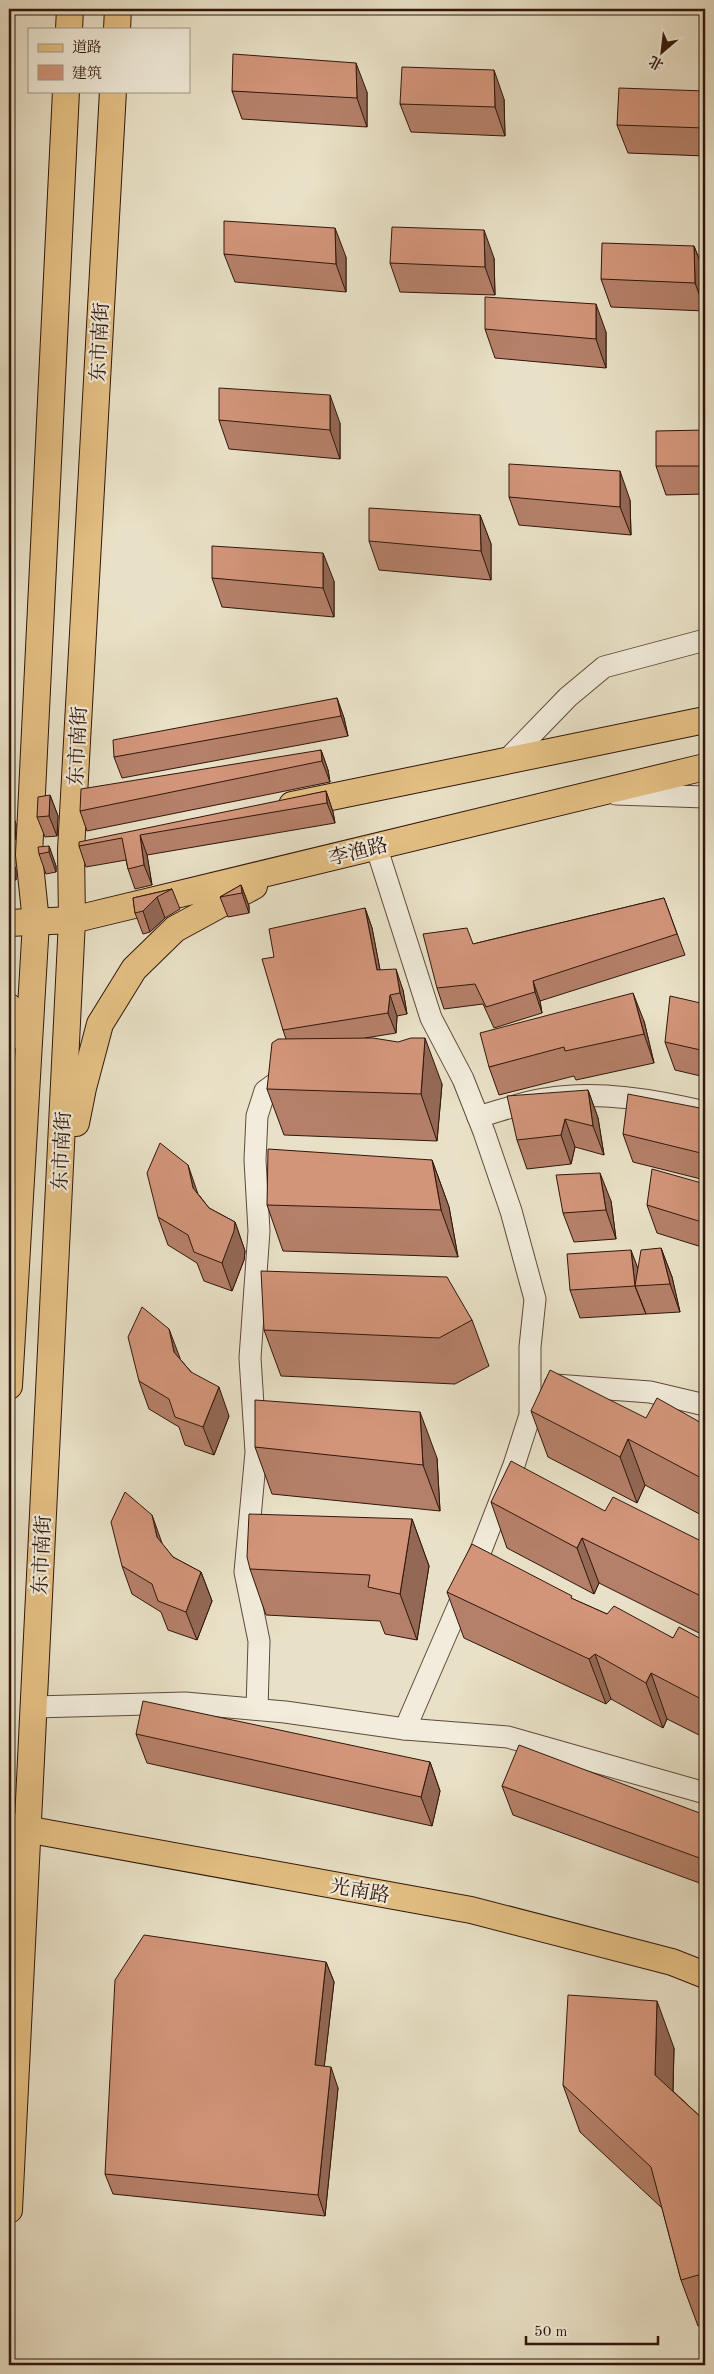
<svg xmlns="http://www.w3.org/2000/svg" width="714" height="2374" font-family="'Old Standard TT','Noto Serif SC',serif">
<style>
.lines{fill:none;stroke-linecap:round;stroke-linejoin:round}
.minor-casing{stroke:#5f493a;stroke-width:23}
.major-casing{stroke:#31160b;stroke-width:28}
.minor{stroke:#f1ecdb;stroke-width:21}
.major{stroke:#e4c084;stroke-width:26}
.wall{fill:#b58069;stroke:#31160b}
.shaded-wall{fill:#936855;stroke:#31160b}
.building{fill:#d2957a;stroke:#31160b}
.labels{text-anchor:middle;stroke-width:4.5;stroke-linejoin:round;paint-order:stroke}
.street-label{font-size:20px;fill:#31160b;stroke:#f1ecdb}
</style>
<rect width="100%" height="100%" fill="#e9e1c7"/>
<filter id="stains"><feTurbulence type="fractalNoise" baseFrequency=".004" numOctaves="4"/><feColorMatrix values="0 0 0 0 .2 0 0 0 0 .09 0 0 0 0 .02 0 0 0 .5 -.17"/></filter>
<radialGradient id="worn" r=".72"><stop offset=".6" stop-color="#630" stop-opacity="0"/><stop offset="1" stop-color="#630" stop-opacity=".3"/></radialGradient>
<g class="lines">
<defs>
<g id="minor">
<polyline points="506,761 568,697 604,667 705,640"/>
<polyline points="616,794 705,797"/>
<polyline points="376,846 431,1018 463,1079 484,1132 511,1211 535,1299 530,1347 530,1415 514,1465 467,1586 405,1729"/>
<path d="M478 1117C500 1111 523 1102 545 1099 597 1090 655 1100 705 1112"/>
<polyline points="555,1385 650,1392 705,1405"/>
<polyline points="34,1707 185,1703 285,1712 405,1729 508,1737 705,1793"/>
<polyline points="257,1709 259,1641 245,1572 256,1452 250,1358 259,1231 255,1160 257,1116 265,1091 290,1073"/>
</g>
<g id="major">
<polyline points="69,29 70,9"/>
<polyline points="117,29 118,9"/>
<polyline points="292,805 705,720"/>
<polyline points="9,923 72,920 705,767"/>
<polyline points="9,1007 28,1044"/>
<polyline points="76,1123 83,1088 100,1024 134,969 175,929 254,886"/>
<polyline points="9,1386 36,922 29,855 66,91"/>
<polyline points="9,1826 471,1910 672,1962 705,1975"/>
<polyline points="9,2210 72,920 71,850 113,91"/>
</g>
</defs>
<use href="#minor" class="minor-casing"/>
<use href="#major" class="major-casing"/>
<use href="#minor" class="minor"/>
<use href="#major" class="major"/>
</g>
<g class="wall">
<polygon points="232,91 367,92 367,127 242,119"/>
<polygon points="705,91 705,156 628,153 617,125"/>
<polygon points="504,99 505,136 411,132 400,104"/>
<polygon points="694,246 705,274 705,311 611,307 601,279"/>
<polygon points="224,254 346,257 346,292 235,282"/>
<polygon points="494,258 495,295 400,292 390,263"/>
<polygon points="485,329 606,332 606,368 495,358"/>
<polygon points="219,420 340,423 340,459 229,449"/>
<polygon points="705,430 705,494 666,495 656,466"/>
<polygon points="509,497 630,500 631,535 519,525"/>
<polygon points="480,515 491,544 491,580 379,570 369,541"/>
<polygon points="212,578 334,581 334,617 222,607"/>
<polygon points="337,698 344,718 348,736 122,778 114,757"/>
<polygon points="321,750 328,770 330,782 87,831 80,811"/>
<polygon points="326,791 333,812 335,823 147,855 152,885 135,889 128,869 126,860 86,867 79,846"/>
<polygon points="50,795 58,816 57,836 45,837 37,817"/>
<polygon points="9,805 16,824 15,840 9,842"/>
<polygon points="49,846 56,866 56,872 46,874 39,854"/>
<polygon points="9,852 16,870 16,880 9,881"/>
<polygon points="241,885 249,906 249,913 228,917 220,897"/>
<polygon points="172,889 180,909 165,918 150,932 143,934 135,913 133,898"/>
<polygon points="664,898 685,955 540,1001 542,1013 494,1028 483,1004 444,1009 437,988 473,944"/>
<polygon points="365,908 372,928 380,970 403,990 407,1014 397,1016 396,1033 365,1038 442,1084 437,1141 284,1135 267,1089 286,1039 283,1030 274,957"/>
<polygon points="705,1004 705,1077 675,1070 665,1042"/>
<polygon points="644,1021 654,1063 576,1080 574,1076 499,1095 489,1067"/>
<polygon points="588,1090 598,1118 604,1155 575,1147 571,1164 527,1169 517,1140"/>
<polygon points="705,1109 705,1180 633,1162 623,1134"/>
<polygon points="432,1160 449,1207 458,1257 283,1251 267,1205"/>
<polygon points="705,1184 705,1248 657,1233 647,1205"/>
<polygon points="199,1195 209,1208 235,1222 245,1251 244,1260 232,1291 204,1281 197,1263 168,1245 158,1217"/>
<polygon points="611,1201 616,1239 574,1242 563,1213"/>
<polygon points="661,1248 672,1277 680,1312 646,1314 645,1313 646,1314 580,1318 570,1290 638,1268"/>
<polygon points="472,1320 489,1366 455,1384 281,1376 264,1330"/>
<polygon points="180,1359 229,1416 214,1455 185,1445 179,1427 149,1409 139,1381"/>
<polygon points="531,1411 646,1418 705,1425 705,1517 645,1485 637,1503 548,1457"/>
<polygon points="255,1447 437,1458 440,1511 272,1494"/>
<polygon points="491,1502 605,1511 705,1544 705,1636 599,1583 594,1594 507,1548"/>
<polygon points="412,1519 429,1566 417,1640 385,1634 380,1621 266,1615 250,1569"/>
<polygon points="163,1545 173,1557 201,1572 212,1601 197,1640 168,1630 161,1612 132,1594 122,1566"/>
<polygon points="447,1592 573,1599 607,1614 673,1638 705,1641 705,1738 667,1719 663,1728 611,1699 606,1704 464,1638"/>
<polygon points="136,1734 430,1762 440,1791 432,1826 147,1763"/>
<polygon points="502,1786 705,1815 705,1885 513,1815"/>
<polygon points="326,1962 334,1982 324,2067 338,2088 325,2216 113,2194 105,2174"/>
<polygon points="674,2048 673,2091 705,2121 705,2324 698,2326 681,2280 662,2208 580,2132 563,2085"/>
</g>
<g class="shaded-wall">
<polygon points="356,63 367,92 367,127 357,98"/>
<polygon points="494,70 504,99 505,136 495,107"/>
<polygon points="335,228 346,257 346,292 336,264"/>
<polygon points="484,230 494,258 495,295 485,267"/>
<polygon points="694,246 705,274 705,310 695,283"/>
<polygon points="596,304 606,332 606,368 596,339"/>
<polygon points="330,395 340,423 340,459 330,430"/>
<polygon points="620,471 630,500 631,535 620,507"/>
<polygon points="480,515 491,544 491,580 481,551"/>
<polygon points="323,553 334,581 334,617 323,588"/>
<polygon points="337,698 344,718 348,736 341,716"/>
<polygon points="321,750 328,770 330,782 322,761"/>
<polygon points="326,791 333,812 335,823 327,803"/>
<polygon points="50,795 58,816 57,836 49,816"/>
<polygon points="9,805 16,824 15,840 9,824"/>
<polygon points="140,835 147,855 152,885 144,865"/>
<polygon points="49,846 56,866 56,872 49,852"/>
<polygon points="9,852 16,870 16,880 9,859"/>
<polygon points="241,885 249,906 249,913 242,893"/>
<polygon points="157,897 165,918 150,932 143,911"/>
<polygon points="365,908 372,928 384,991 377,970"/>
<polygon points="396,969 403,990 407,1014 400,993"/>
<polygon points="533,981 540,1001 542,1013 535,992"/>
<polygon points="633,993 644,1021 654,1063 644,1034"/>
<polygon points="390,995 397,1016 396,1033 388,1013"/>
<polygon points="425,1038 442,1084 437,1141 421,1094"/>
<polygon points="588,1090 598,1118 604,1155 593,1126"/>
<polygon points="565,1119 575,1147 571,1164 561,1135"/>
<polygon points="432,1160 449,1207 458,1257 441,1210"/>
<polygon points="188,1165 198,1194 203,1217 193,1188"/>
<polygon points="600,1173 611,1201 616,1239 606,1210"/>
<polygon points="235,1222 245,1251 244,1260 232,1291 222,1263"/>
<polygon points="661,1248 672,1277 680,1312 670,1284"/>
<polygon points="631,1250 642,1279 635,1286 646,1314 635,1286"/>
<polygon points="169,1329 180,1358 184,1381 174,1352"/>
<polygon points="219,1387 229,1416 214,1455 203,1427"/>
<polygon points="420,1412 437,1458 440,1511 423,1465"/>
<polygon points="628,1439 645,1485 637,1503 620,1457"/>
<polygon points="152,1515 162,1543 167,1566 157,1537"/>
<polygon points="412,1519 429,1566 417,1640 400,1594"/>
<polygon points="582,1538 599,1583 594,1594 577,1548"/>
<polygon points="201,1572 212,1601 197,1640 186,1612"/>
<polygon points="595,1654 611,1699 606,1704 589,1659"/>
<polygon points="651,1673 667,1719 663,1728 646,1683"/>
<polygon points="430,1762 440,1791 432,1826 421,1797"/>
<polygon points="326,1962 334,1982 322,2086 315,2065"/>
<polygon points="657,2001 674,2048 672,2122 655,2075"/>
<polygon points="331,2067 338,2088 325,2216 318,2195"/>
</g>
<g class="building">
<polygon points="233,54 356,63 357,98 232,91"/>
<polygon points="402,67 494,70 495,107 400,104"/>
<polygon points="619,88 705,91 705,128 617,125"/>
<polygon points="224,221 335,228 336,264 224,254"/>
<polygon points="392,227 484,230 485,267 390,263"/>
<polygon points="602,243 694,246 695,283 601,279"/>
<polygon points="485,297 596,304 596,339 485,329"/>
<polygon points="219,388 330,395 330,430 219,420"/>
<polygon points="705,430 705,466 656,466 656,431"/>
<polygon points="509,464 620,471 620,507 509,497"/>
<polygon points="369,508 480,515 481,551 369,541"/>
<polygon points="212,546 323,553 323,588 212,578"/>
<polygon points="337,698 341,716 114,757 113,740"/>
<polygon points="321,750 322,761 80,811 81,789"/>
<polygon points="326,791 327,803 140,835 144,865 128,869 122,838 79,846 79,842"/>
<polygon points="50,795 49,816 37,817 38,797"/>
<polygon points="49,846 49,852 39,854 38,847"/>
<polygon points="241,885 242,893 220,897"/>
<polygon points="172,889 157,897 143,911 135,913 133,898"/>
<polygon points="664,898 677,934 533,981 535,992 486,1007 475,984 437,988 423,934 467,928 473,944"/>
<polygon points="365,908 377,970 396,969 400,993 390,995 388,1013 283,1030 262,959 274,957 269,929"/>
<polygon points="633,993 644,1034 565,1051 564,1047 489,1067 480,1033"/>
<polygon points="670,996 705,1004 705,1051 665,1042"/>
<polygon points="373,1038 398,1042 411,1038 425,1038 421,1094 267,1089 272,1043 278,1039"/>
<polygon points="588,1090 593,1126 565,1119 561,1135 517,1140 507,1096"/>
<polygon points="628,1094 705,1109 705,1154 623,1134"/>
<polygon points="160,1143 188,1165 193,1188 209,1208 235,1222 234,1231 222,1263 194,1252 188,1235 158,1217 147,1173"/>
<polygon points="268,1149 432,1160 441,1210 267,1205"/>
<polygon points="652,1169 705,1184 705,1223 647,1205"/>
<polygon points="600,1173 606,1210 563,1213 556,1175"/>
<polygon points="661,1248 670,1284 635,1286 641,1250"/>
<polygon points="631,1250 635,1286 570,1290 567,1254"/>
<polygon points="261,1271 447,1277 472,1320 439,1338 264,1330"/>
<polygon points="142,1307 169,1329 174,1352 191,1372 219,1387 203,1427 175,1417 169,1399 139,1381 128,1337"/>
<polygon points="550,1370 646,1418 657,1398 705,1425 705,1480 628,1439 620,1457 531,1411"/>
<polygon points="255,1400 420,1412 423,1465 255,1447"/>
<polygon points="511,1461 605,1511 613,1497 705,1543 703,1546 705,1547 705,1598 582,1538 577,1548 491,1502"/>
<polygon points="125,1492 152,1515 157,1537 173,1557 201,1572 186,1612 158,1601 152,1584 122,1566 111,1522"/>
<polygon points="249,1514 412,1519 400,1594 368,1587 370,1575 250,1569 247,1557"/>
<polygon points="472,1544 572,1596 571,1598 607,1614 614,1606 673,1638 679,1627 705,1641 705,1701 651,1673 646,1683 595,1654 589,1659 447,1592"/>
<polygon points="143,1701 430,1762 421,1797 136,1734"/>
<polygon points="519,1745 705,1815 705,1860 502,1786"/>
<polygon points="144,1935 326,1962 315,2065 331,2067 318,2195 105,2174 115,1980"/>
<polygon points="568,1995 657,2001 655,2075 705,2121 705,2273 681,2280 651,2167 563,2085"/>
</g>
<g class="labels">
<g class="street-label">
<text transform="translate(99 342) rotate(-87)" y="7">东市南街</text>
<text transform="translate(77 746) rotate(-87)" y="7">东市南街</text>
<text transform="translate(358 851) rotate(-14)" y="7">李渔路</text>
<text transform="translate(61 1151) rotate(-87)" y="7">东市南街</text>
<text transform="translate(41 1555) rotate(-87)" y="7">东市南街</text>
<text transform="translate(360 1890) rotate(10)" y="7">光南路</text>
</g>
</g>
<rect width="714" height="2374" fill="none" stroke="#e9e1c7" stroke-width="30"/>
<rect x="10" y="10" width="694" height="2354" fill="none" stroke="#31160b" stroke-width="2.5"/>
<rect x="15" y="15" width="684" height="2344" fill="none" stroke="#31160b"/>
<rect x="28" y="28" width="162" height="65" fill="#f1ecdb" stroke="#a49688"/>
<rect x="38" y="44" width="25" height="8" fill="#e4c084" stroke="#a49688"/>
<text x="72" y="52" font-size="15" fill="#31160b">道路</text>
<rect x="38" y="65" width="25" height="15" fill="#d2957a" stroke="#a49688"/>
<text x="72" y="78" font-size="15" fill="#31160b">建筑</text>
<g transform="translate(662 52) rotate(208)" stroke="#f1ecdb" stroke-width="4" paint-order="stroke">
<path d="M0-4L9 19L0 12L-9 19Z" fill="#31160b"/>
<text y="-8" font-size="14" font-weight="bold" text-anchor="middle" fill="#31160b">北</text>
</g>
<path d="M526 2336v8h132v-8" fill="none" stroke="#31160b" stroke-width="2.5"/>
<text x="534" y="2336" font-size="15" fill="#31160b" stroke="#f1ecdb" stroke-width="4" paint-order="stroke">50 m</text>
<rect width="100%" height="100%" filter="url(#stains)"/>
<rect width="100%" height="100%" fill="url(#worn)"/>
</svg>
